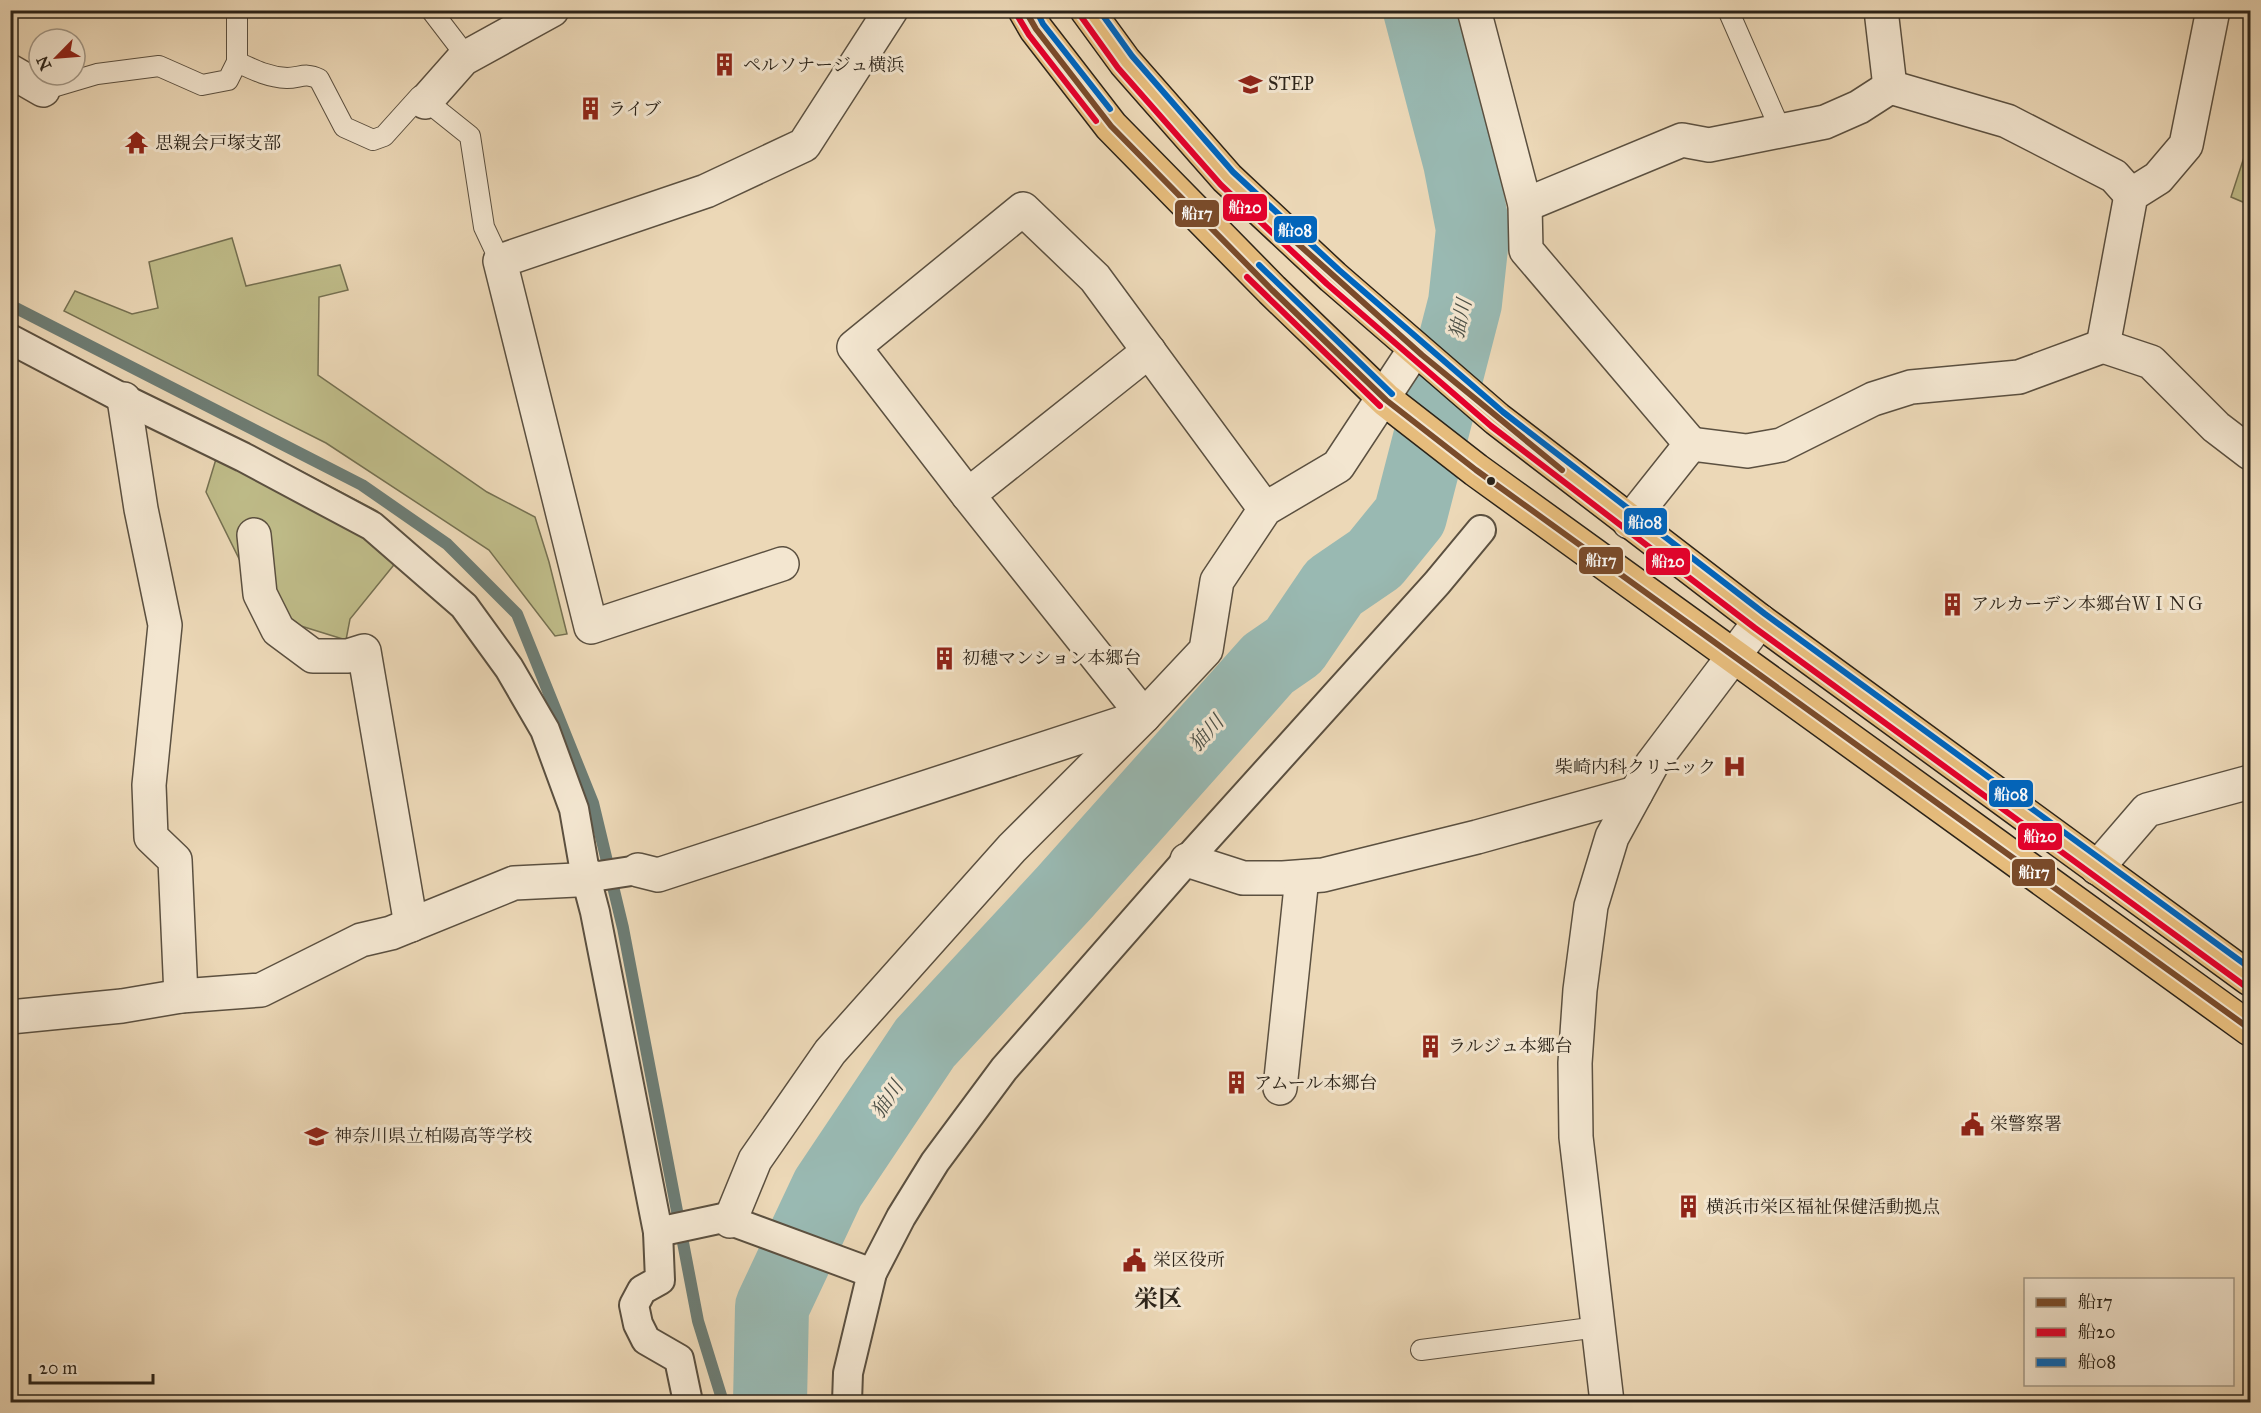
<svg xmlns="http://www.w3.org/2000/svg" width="2261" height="1413" font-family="'IM FELL Great Primer','Noto Serif JP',serif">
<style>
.green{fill:#bfbc89;stroke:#757051;stroke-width:1.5}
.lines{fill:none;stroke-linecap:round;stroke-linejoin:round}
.stream{stroke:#6d7d75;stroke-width:12}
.river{stroke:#99b9b2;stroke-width:74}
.service-casing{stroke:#5b5040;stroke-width:22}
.pedestrian-casing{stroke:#5b5040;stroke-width:32}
.minor-casing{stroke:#5b5040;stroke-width:36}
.tertiary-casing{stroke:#5b5040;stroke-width:36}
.primary-casing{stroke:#2b2319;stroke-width:36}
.service{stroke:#f3e6d0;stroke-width:20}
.pedestrian{stroke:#f3e6d0;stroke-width:28}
.minor{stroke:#f3e6d0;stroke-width:33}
.tertiary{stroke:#f3e6d0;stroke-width:33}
.primary{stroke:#e6bc7c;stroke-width:33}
.bus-1-casing{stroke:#f3e6d0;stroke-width:10}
.bus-2-casing{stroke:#f3e6d0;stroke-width:10}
.bus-3-casing{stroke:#f3e6d0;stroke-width:10}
.bus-1{stroke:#7a4b2a;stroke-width:6}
.bus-2{stroke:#e4002b;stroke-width:6}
.bus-3{stroke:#0065bd;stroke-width:6}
.bus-dot{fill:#2b2319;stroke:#f3e6d0;stroke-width:2}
.labels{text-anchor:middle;stroke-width:6;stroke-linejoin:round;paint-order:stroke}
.poi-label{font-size:18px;fill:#2b2319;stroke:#f3e6d0;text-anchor:start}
.water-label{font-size:20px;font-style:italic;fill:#4c5047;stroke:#f3e6d0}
.district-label{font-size:24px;font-weight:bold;fill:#2b2319;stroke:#f3e6d0}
.line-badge{stroke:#f3e6d0;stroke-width:2}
.badge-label{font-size:16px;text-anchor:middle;font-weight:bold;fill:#fff}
</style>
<rect width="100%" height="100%" fill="#ecd8b7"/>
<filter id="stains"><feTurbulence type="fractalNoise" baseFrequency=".00333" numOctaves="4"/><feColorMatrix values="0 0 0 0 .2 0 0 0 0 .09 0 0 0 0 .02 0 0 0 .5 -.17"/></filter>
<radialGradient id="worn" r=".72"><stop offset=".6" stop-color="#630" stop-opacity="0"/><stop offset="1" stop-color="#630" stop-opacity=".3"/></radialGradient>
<g class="green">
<polygon points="2250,147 2250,205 2231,197 2247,148"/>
<polygon points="232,238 246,286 340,265 348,290 319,297 318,375 487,492 535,517 549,562 567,634 555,636 489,550 326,443 64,311 75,291 132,314 158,308 149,262"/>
<polygon points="223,436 293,467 377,511 410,545 350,619 346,640 301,626 256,593 206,492"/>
</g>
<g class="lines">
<polyline class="stream" points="10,305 362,485 447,544 517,614 593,803 623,928 698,1321 723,1402"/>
<polyline class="river" points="770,1402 772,1307 828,1188 925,1043 1064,893 1268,664 1294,646 1334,587 1375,559 1410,516 1465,303 1473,229 1460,162 1420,10"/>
<defs>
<g id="service">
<polyline points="431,10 467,57"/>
<polyline points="1728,10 1781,131"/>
<path d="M237 62C254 70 268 77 287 78 300 78 305 72 319 79L344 127 373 140 384 136 420 96 470 136 484 227 500 261"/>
<polyline points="43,90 97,74 159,66 202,85 228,80 237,62 237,10"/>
<polyline points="1421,1350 1598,1327"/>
</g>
<g id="pedestrian">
<polyline points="10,339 124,399 243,457 372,526 464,606 509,668 545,730 574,809 586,878 595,912 658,1232 660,1280 642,1290 634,1305 638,1324 646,1340 679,1359 688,1402"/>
<polyline points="592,877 638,870"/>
<polyline points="658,1232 723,1218 872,1273"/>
<polyline points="847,1402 848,1373 872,1273 901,1217 935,1162 1004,1069 1187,860 1437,583 1481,530"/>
</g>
<g id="minor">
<polyline points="1474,10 1525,205 1526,250 1691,444"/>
<polyline points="1881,10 1890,87"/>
<polyline points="10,71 43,90"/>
<polyline points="425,102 463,59 552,10"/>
<polyline points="1525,205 1682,140 1709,145 1825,122 1859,107 1890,87 2007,121 2114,176 2131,195"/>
<polyline points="2103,346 2131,195 2158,178 2186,145 2213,10"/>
<polyline points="124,399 141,509 165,625 149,785 151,837 175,860 181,996"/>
<polyline points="968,495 1149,351"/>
<polyline points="1629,522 1691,444 1747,451 1781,445 1873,399 1911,387 2019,377 2103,346 2151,362 2216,427 2250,453"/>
<polyline points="254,535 260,594 278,630 313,656 348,656 364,651 411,925"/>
<polyline points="782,564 591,627 500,261 706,191 804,145 891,10"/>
<polyline points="1187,860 1243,878 1283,878 1323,875 1477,837 1636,793"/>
<polyline points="2097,868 2147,810 2250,782"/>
<polyline points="638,870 658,875 1144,716 968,495 854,347 1023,209 1095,278 1265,509"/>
<polyline points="10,1017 122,1006 181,996 261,990 361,940 391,933 514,883 576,880 592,877"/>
<polyline points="1280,1088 1302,877"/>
<polyline points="730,1221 755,1160 830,1052 1012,848 1144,716 1206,650 1217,581 1265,509 1338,466 1415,349"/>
</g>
<polyline id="tertiary" points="1607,1402 1576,1137 1575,1063 1580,990 1591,906 1612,837 1652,764 1760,621"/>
<g id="primary">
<polyline points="1025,10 1036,29 1111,126 1272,290 1386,400 1476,470 2250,1029"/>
<polyline points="1087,10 1125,62 1227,178 1333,277 1497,419 1760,621 2250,979"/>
</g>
</defs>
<use href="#service" class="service-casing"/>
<use href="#pedestrian" class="pedestrian-casing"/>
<use href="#minor" class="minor-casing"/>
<use href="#tertiary" class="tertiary-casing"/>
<use href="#primary" class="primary-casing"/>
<use href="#service" class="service"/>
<use href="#pedestrian" class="pedestrian"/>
<use href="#minor" class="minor"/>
<use href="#tertiary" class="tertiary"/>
<use href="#primary" class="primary"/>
<defs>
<g id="bus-1">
<polyline points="1025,10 1036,29 1111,126 1272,290 1386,400 1476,470 2250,1029"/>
<polyline points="1287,234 1422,355 1562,470"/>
</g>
<g id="bus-2">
<polyline points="1017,15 1029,35 1096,121"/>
<polyline points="1080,15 1118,68 1221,185 1327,284 1491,426 1755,628 2245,986"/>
<polyline points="1247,277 1380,406"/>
</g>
<g id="bus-3">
<polyline points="1036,10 1043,24 1110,109"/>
<polyline points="1099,10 1132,56 1233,172 1339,270 1503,412 1765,614 2250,968"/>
<polyline points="1259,265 1392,394"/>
</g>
</defs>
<use href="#bus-1" class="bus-1-casing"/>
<use href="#bus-2" class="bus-2-casing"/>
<use href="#bus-3" class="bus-3-casing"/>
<use href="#bus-1" class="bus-1"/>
<use href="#bus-2" class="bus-2"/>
<use href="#bus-3" class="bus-3"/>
</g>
<defs>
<symbol id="building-bare" viewBox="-9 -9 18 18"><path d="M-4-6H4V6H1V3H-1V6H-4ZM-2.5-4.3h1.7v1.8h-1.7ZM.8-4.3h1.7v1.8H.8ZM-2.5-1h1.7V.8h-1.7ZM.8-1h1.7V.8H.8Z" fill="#8f2418" stroke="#f3e6d0" stroke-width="2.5" paint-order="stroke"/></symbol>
<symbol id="school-bare" viewBox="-9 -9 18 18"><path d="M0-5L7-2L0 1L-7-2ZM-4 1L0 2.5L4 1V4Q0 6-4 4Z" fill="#8f2418" stroke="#f3e6d0" stroke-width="2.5" paint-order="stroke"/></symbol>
<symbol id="temple-bare" viewBox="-9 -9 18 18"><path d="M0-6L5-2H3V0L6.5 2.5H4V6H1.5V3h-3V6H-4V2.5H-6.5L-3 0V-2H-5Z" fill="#8f2418" stroke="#f3e6d0" stroke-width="2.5" paint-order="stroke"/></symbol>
<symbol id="hospital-bare" viewBox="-9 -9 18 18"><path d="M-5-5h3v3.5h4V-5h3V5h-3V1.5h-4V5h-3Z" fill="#8f2418" stroke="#f3e6d0" stroke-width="2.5" paint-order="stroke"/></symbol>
<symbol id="civic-bare" viewBox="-9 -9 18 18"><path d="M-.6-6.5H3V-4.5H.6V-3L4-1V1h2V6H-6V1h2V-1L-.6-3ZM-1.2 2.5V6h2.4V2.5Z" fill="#8f2418" stroke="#f3e6d0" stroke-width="2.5" paint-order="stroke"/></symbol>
</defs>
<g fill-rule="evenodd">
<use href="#building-bare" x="708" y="48" width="33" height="33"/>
<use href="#school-bare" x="1234" y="68" width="33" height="33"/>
<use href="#building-bare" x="574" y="92" width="33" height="33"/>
<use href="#temple-bare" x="120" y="126" width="33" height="33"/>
<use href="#building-bare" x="1936" y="588" width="33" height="33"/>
<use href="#building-bare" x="928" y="642" width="33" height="33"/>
<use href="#hospital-bare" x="1718" y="750" width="33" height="33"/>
<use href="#building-bare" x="1414" y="1030" width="33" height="33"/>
<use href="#building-bare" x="1220" y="1066" width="33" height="33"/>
<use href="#civic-bare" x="1956" y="1108" width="33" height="33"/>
<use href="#school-bare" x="300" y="1120" width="33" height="33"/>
<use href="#building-bare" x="1672" y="1190" width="33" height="33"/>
<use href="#civic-bare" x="1118" y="1244" width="33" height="33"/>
</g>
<circle class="bus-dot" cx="1491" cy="481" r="5"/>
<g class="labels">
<g class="poi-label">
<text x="743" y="71">ペルソナージュ横浜</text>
<text x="1268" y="90">STEP</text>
<text x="608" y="115">ライブ</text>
<text x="155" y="149">思親会戸塚支部</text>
<text x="1971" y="610">アルカーデン本郷台ＷＩＮＧ</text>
<text x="962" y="664">初穂マンション本郷台</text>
<text x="1716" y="773" text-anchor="end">柴崎内科クリニック</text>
<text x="1448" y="1052">ラルジュ本郷台</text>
<text x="1254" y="1089">アムール本郷台</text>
<text x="1990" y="1130">栄警察署</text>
<text x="334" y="1142">神奈川県立柏陽高等学校</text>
<text x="1706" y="1213">横浜市栄区福祉保健活動拠点</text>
<text x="1153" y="1266">栄区役所</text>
</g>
<g class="water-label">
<text transform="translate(1460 319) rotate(-77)" y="7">㹨川</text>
<text transform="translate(1206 733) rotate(-48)" y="7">㹨川</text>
<text transform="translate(887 1099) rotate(-56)" y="7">㹨川</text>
</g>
<g class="district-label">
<text x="1158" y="1307">栄区</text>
</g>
</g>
<g class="line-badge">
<rect x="1222" y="193" width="46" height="29" rx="6" fill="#e4002b"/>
<rect x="1174" y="199" width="46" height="29" rx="6" fill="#7a4b2a"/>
<rect x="1273" y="215" width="45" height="29" rx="6" fill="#0065bd"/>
<rect x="1623" y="507" width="45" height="29" rx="6" fill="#0065bd"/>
<rect x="1578" y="546" width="46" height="29" rx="6" fill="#7a4b2a"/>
<rect x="1645" y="547" width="46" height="29" rx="6" fill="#e4002b"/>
<rect x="1988" y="779" width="46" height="29" rx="6" fill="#0065bd"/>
<rect x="2017" y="822" width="46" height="29" rx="6" fill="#e4002b"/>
<rect x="2011" y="858" width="45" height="29" rx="6" fill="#7a4b2a"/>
</g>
<g class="badge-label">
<text x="1245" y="213">船20</text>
<text x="1197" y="219">船17</text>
<text x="1295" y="236">船08</text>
<text x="1645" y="528">船08</text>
<text x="1601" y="566">船17</text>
<text x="1668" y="567">船20</text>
<text x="2011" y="800">船08</text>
<text x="2040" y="842">船20</text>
<text x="2034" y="878">船17</text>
</g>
<rect width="2261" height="1413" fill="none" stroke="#ecd8b7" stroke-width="36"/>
<rect x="12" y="12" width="2237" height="1389" fill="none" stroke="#2b2319" stroke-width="3"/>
<rect x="18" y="18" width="2225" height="1377" fill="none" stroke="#2b2319" stroke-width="1.5"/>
<rect x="2024" y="1278" width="210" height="108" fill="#f3e6d0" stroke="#a39887" stroke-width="1.5"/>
<rect x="2036" y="1298" width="30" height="9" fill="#7a4b2a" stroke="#a39887" stroke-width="1.5"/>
<text x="2078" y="1308" font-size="18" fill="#2b2319">船17</text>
<rect x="2036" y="1328" width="30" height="9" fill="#e4002b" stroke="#a39887" stroke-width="1.5"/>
<text x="2078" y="1338" font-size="18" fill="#2b2319">船20</text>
<rect x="2036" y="1358" width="30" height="9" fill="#0065bd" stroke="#a39887" stroke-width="1.5"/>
<text x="2078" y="1368" font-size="18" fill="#2b2319">船08</text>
<g transform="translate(57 57) rotate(245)"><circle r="28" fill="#f3e6d0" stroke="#a39887" stroke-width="1.5"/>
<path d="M0-4.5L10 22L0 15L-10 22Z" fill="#8f2418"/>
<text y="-9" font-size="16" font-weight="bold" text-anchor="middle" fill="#2b2319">N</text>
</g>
<path d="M30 1374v9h123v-9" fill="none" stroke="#2b2319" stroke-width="3"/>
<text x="39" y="1374" font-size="18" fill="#2b2319" stroke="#f3e6d0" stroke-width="4.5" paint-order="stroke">20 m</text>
<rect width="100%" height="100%" filter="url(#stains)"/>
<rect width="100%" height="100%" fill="url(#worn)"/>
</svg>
